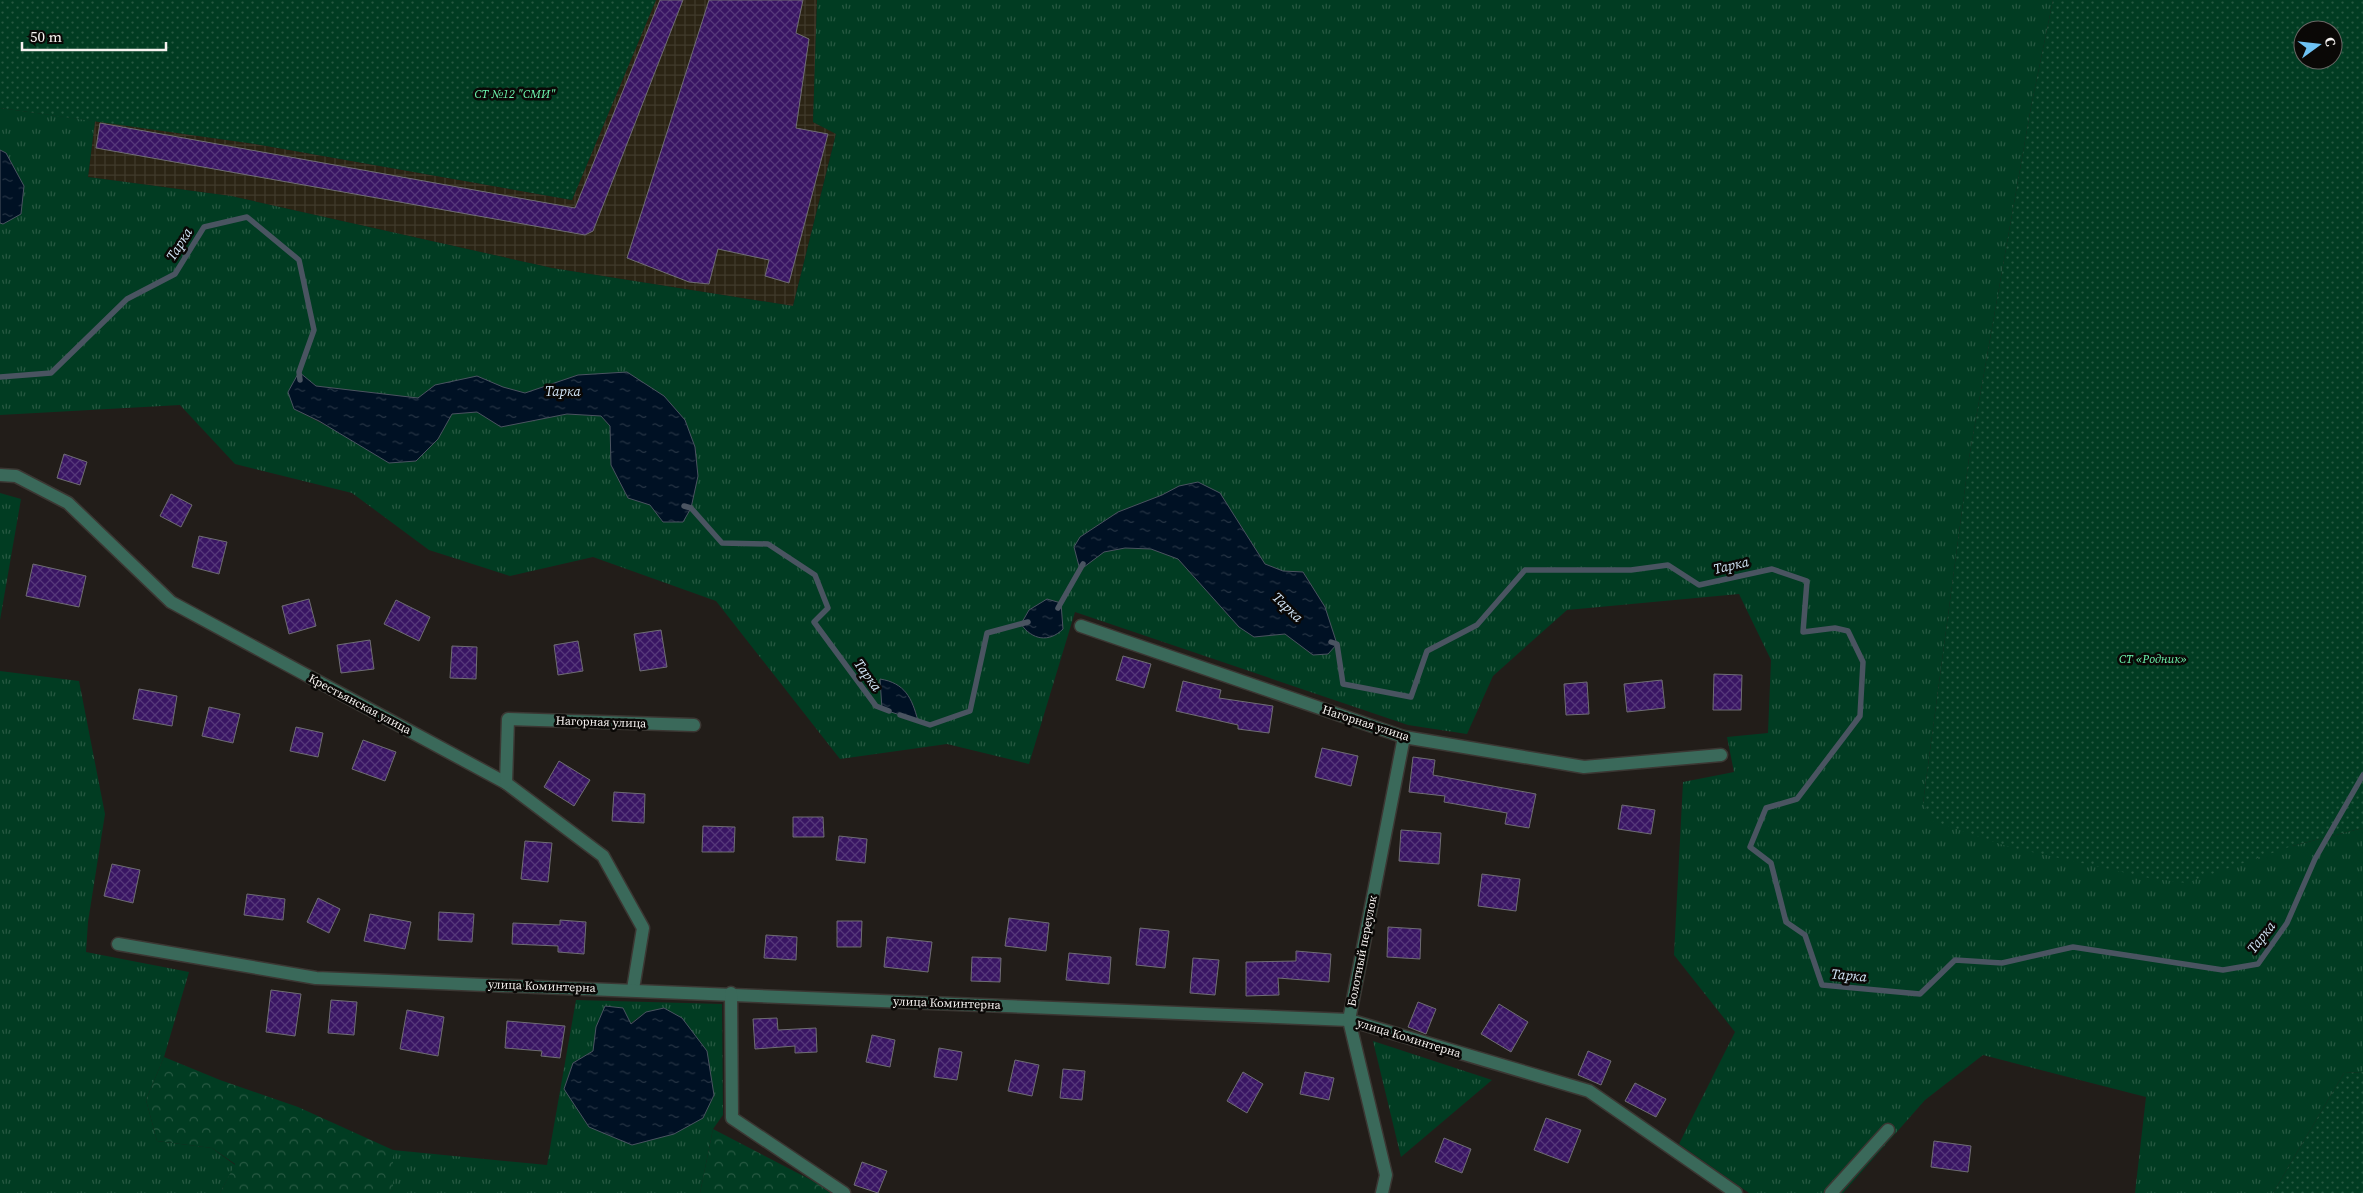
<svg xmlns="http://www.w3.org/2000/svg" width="2363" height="1193" font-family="'Source Serif 4',serif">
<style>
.industrial{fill:url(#industrial-grid)}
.grass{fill:url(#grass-tufts);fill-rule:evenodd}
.forest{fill:url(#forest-crowns)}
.garden{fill:url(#garden-dots);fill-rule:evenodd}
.water{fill:url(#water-ripples);stroke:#4a5461}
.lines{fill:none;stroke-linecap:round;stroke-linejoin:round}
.stream{stroke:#4a5461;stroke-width:5.5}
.building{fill:url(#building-cross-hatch);stroke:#6f6d73}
.minor-casing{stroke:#3b3733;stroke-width:15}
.minor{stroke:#3a695a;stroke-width:12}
.labels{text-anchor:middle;stroke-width:5;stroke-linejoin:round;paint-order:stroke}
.park-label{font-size:12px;font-style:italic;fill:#6ef8af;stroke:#0a0806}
.street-label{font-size:12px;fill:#f6f2f0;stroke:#0a0806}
.water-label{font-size:14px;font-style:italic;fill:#d4e7f9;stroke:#0a0806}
</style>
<defs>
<pattern id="industrial-grid" width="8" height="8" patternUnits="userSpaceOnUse" patternTransform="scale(1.25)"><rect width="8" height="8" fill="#2b2414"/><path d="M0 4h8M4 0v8" fill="none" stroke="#403a2b"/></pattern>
<pattern id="grass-tufts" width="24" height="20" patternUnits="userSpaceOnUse" patternTransform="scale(1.25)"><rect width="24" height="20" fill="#013c22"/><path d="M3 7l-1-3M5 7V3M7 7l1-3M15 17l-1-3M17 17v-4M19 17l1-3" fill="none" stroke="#275942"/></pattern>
<pattern id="forest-crowns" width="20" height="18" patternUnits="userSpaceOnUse" patternTransform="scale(1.25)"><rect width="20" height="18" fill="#013c22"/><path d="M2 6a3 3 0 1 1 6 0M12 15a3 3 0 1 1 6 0" fill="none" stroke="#275942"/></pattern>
<pattern id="garden-dots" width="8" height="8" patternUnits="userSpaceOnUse" patternTransform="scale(1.25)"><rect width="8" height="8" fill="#013c22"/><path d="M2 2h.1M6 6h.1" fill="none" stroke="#275942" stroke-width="1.8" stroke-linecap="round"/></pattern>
<pattern id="water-ripples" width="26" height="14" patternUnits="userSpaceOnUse" patternTransform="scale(1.25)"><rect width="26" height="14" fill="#001124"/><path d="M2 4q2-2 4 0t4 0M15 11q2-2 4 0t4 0" fill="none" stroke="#263444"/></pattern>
<pattern id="building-cross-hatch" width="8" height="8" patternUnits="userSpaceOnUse" patternTransform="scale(1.25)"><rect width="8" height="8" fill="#391563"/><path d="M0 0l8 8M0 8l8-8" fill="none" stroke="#56387a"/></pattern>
</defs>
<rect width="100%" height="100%" fill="#221d19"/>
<polygon class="industrial" points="656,0 817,0 813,122 836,133 793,306 552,268 231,196 88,177 95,121 255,144 572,200"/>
<g class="grass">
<path d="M817 0H2053L2031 107 1969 458 1923 803 2292 846 2363 828V1072L2344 1073 2273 1193H2135L2146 1097 1983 1055 1925 1100 1843 1193H1749L1679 1144 1735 1032 1674 955 1683 782 1734 772 1727 737 1768 733 1771 660 1739 594 1567 610 1493 676 1467 734 1408 725 1075 612 1029 764 947 744 840 759 716 601 593 557 510 576 429 550 352 493 235 464 180 405 0 415V223L4 224 6 153 0 150V108L95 121 88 177 231 196 552 268 793 306 836 134 813 122ZM299 373 316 386 418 398 435 385 503 387 525 393 578 375 695 447 698 476 691 508 650 505 628 498 611 465 610 426 601 416 567 414 501 427 477 412 452 414 438 439 354 440 294 409ZM1179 486 1232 513 1265 564 1283 571 1303 572 1325 607 1330 623 1313 655 1285 634 1254 637 1239 627 1178 559 1151 549 1125 548 1104 552 1080 537 1118 512 1162 495Z"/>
<polygon points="0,493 21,499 0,620"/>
<polygon points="0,671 79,681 105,814 88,922 86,952 189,972 164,1057 146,1100 157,1141 212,1148 235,1165 220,1193 0,1193"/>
<path d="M576 1000 722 1004 723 1115 713 1129 700 1193H389L393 1190V1150L547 1165ZM646 1012 564 1089 573 1063 593 1051Z"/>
<polygon points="1373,1041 1492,1080 1401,1157"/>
</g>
<g class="forest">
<polygon points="164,1057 220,1080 298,1107 393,1150 393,1190 389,1193 220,1193 235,1164 212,1148 157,1141 146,1100"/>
<polygon points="713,1129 836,1193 700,1193"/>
</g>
<g class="garden">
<polygon points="0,0 656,0 572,200 255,144 0,108"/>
<path d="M2053 0H2363V828L2292 846 2186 883 2149 878 2009 847 1933 821 1923 803 1969 458 2031 107ZM2303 30H2333V60H2303Z"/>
<polygon points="2363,1072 2363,1193 2273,1193 2344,1073"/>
</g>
<g class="water">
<polygon points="0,150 6,153 24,186 21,214 3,224 0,223"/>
<polygon points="299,372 316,386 418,398 435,385 477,376 503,387 525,393 578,375 627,372 664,396 685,420 695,447 698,476 691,508 683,522 663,522 650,505 628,498 611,465 610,426 601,416 567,414 501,427 477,412 452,414 438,439 416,461 389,463 319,421 294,409 288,392"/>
<polygon points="1198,482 1220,493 1265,564 1283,571 1303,572 1325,607 1337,644 1328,654 1313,655 1285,634 1254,637 1239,627 1178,559 1151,549 1125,548 1104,552 1080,570 1074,547 1080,537 1118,512 1162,495 1179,486"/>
<path d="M1047 599 1061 603 1063 629C1049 643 1032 640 1021 624L1029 610Z"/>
<path d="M880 679C905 683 912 698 918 721L882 709Z"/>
<polygon points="605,1006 623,1008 631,1024 646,1012 664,1008 682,1018 707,1051 714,1095 703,1118 674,1134 632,1145 589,1127 564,1089 573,1063 593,1051 596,1027"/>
</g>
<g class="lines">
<g class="stream">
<polyline points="0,377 51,373 127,299 175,274 204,227 247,217 299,260 314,330 299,372 300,380"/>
<polyline points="684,506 691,508 722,543 768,544 815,575 828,608 814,622 876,706 889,711"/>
<polyline points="1058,608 1083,564"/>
<polyline points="1331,642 1337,644 1343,684 1411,697 1427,651 1477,625 1525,570 1631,570 1668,565 1699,585 1772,569 1807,581 1803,632 1835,628 1848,631 1863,662 1860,716 1797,799 1766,808 1750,847 1771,863 1786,922 1805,935 1822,985 1920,994 1955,960 2002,963 2073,947 2223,970 2258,964 2287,923 2315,859 2363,775"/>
<polyline points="900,715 930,725 970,711 987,633 1028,622"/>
</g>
</g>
<g class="building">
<polygon points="660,0 683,0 593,231 585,235 96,148 100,123 575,208"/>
<polygon points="709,0 803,0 796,33 809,39 796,128 828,134 789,283 765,276 769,260 718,249 709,284 689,282 627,258"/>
<polygon points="64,454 87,462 80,485 57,478"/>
<polygon points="171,494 192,505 181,527 160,516"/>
<polygon points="199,536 227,542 219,574 192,567"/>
<polygon points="33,564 86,576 79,607 26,596"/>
<polygon points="309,599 316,626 289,634 282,606"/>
<polygon points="396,600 430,617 419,641 384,624"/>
<polygon points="661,630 667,667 640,671 634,634"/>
<polygon points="370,640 374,669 341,673 337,645"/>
<polygon points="578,641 583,671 558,675 554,645"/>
<polygon points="452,646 477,647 476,679 450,678"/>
<polygon points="1123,656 1151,664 1144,688 1116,680"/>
<polygon points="1714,674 1742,675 1741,710 1713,710"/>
<polygon points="1662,680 1665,708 1627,712 1624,684"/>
<polygon points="1183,681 1221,690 1219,698 1273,706 1269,733 1238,729 1238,725 1176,711"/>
<polygon points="1587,682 1589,714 1566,715 1564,684"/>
<polygon points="139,689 177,696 172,726 133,719"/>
<polygon points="209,707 240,714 233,743 202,736"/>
<polygon points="296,727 323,733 318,757 290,751"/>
<polygon points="363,740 396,752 385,781 352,769"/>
<polygon points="1322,748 1358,756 1351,786 1315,777"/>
<polygon points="1413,757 1435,760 1433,775 1536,794 1529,828 1505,824 1507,813 1444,802 1445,796 1409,792"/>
<polygon points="559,761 590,780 574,806 544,787"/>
<polygon points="614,792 645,794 644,823 612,821"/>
<polygon points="1622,805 1655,810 1651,834 1618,829"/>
<polygon points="793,817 823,817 824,837 793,837"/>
<polygon points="703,826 735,827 734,852 702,852"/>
<polygon points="1401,830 1441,833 1439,864 1399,861"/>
<polygon points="839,836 867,839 865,863 836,860"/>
<polygon points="525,841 552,843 548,882 521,879"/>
<polygon points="112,864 140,870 133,903 104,896"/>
<polygon points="1482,874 1520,879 1516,911 1478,906"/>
<polygon points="247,894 285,899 283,920 244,915"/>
<polygon points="318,898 340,909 329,933 307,922"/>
<polygon points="439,912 474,914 472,942 438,940"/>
<polygon points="370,914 411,922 405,949 364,941"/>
<polygon points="1009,918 1049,923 1046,951 1005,946"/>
<polygon points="560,920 586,922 584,954 558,952 558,946 512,944 513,923 560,925"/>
<polygon points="837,921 862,921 861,947 837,947"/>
<polygon points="1388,927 1421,929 1420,959 1387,957"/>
<polygon points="1140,928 1169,931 1165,968 1136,965"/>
<polygon points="766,935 797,937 796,960 764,958"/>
<polygon points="887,937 932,942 928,972 884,967"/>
<polygon points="1296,951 1331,954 1329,982 1278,978 1279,995 1246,996 1246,962 1296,961"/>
<polygon points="1069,953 1111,957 1109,984 1066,980"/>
<polygon points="972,957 1001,958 1000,982 971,981"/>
<polygon points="1193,958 1219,960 1215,995 1190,993"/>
<polygon points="271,990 301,994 295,1036 266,1032"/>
<polygon points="331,1000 357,1002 354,1035 328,1033"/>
<polygon points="1418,1002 1436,1009 1426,1034 1408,1027"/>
<polygon points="1499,1004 1528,1022 1511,1052 1481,1034"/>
<polygon points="407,1010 444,1017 438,1056 400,1049"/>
<polygon points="777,1018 778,1030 816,1028 817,1052 795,1053 795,1046 755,1049 753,1019"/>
<polygon points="507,1021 565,1026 560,1058 541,1056 542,1051 505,1048"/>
<polygon points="872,1035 895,1040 890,1067 866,1062"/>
<polygon points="939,1048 962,1052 957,1080 934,1077"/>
<polygon points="1588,1051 1611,1061 1601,1085 1578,1075"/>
<polygon points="1015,1060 1039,1065 1032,1096 1008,1091"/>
<polygon points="1063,1069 1085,1071 1082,1100 1060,1098"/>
<polygon points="1243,1072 1263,1084 1247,1113 1227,1101"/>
<polygon points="1305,1072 1334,1078 1329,1100 1300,1094"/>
<polygon points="1635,1083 1666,1099 1656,1117 1625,1101"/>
<polygon points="1546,1118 1581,1130 1568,1163 1534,1150"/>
<polygon points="1444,1138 1471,1149 1462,1173 1435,1162"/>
<polygon points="1934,1141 1971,1146 1968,1172 1931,1167"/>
<polygon points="862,1162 887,1171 878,1193 854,1185"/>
</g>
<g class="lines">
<defs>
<g id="minor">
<polyline points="0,475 16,476 68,503 171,602 506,783 603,856 643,928 633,989"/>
<polyline points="1081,626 1404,737 1584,767 1721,755"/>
<polyline points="506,783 508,719 694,725"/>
<polyline points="118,944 316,978 1349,1020 1589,1091 1736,1193"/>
<polyline points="731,993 732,1118 844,1193"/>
<polyline points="1382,1193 1386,1175 1349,1020 1404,737"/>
<polyline points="1831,1193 1888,1130"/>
</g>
</defs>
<use href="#minor" class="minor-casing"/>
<use href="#minor" class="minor"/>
</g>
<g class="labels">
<g class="park-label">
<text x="515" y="98">СТ №12 "СМИ"</text>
<text x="2153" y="663">СТ «Родник»</text>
</g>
<g class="street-label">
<text transform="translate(360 704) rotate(28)" y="4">Крестьянская улица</text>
<text transform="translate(601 722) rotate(2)" y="4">Нагорная улица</text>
<text transform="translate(1366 723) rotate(18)" y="4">Нагорная улица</text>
<text transform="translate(1362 951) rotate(-79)" y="4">Болотный переулок</text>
<text transform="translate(542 986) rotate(2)" y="4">улица Коминтерна</text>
<text transform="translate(947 1003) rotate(2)" y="4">улица Коминтерна</text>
<text transform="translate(1409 1038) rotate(17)" y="4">улица Коминтерна</text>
</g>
<g class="water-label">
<text transform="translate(179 244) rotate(-58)" y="5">Тарка</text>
<text x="563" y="396">Тарка</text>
<text transform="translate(1731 565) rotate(-13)" y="5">Тарка</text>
<text transform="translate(1288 607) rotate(44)" y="5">Тарка</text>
<text transform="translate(868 675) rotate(54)" y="5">Тарка</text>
<text transform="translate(2261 937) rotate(-52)" y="5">Тарка</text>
<text transform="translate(1849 975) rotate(5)" y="5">Тарка</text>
</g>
</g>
<g transform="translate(2318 45) rotate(75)"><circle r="24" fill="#0a0806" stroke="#686664"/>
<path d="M0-4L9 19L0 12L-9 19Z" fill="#6ec2f3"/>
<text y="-8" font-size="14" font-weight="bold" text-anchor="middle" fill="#f6f2f0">С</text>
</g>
<path d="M22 42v8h144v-8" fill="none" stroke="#f6f2f0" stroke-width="2.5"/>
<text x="30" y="42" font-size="15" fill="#f6f2f0" stroke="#0a0806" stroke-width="4" paint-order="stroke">50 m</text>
</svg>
